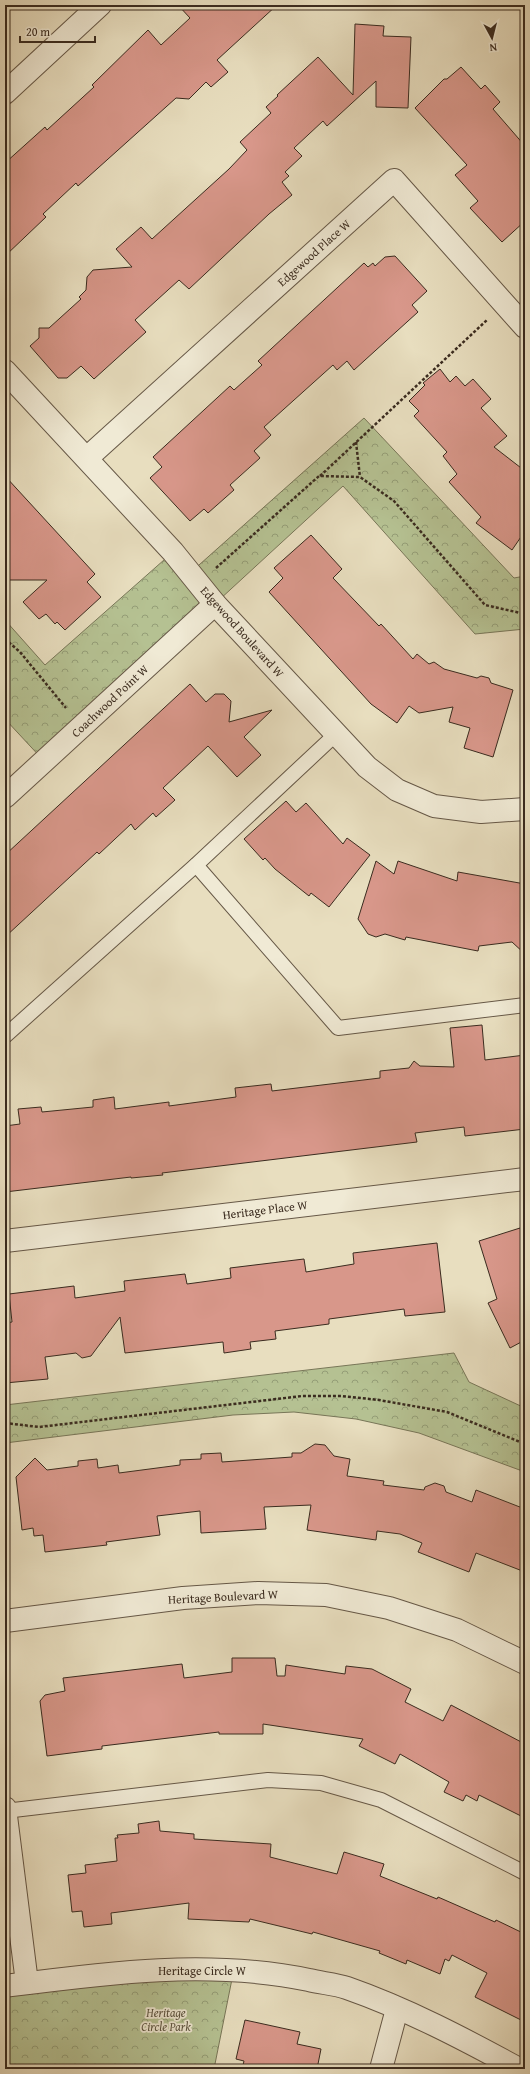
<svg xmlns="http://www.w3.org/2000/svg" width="530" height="2074" font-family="'Gentium Book Plus',serif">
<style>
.park{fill:url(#park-crowns);stroke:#787658}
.building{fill:#d8978a;stroke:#3a2b1f}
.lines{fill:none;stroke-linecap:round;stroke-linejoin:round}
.service-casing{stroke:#665847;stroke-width:16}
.minor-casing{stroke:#665847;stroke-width:24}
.tertiary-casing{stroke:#665847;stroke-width:24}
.path{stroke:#3a2b1f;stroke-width:2.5;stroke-dasharray:3 2;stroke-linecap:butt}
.service{stroke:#f0ead5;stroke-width:14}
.minor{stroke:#f0ead5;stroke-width:22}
.tertiary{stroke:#f0ead5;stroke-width:22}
.labels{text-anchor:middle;stroke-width:3.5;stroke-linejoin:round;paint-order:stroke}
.street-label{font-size:12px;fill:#3a2b1f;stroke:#f0ead5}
.park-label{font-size:12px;font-style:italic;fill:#59503c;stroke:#f0ead5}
</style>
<defs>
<pattern id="park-crowns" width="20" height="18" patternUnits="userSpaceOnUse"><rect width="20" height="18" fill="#b5c192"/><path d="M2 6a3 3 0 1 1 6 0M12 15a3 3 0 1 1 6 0" fill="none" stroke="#949d77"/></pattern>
</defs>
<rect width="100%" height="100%" fill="#e8debf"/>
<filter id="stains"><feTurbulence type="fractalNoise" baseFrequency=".005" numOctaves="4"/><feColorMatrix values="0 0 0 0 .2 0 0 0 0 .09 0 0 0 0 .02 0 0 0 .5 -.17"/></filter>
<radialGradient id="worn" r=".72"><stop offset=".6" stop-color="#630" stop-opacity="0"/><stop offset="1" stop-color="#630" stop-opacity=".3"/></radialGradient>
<g class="park">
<polygon points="364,418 514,578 525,576 525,629 475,634 343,486 44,761 5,719 5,620 45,665 173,552 190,573"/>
<polygon points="454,1353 469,1382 525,1408 525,1472 419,1433 356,1419 294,1412 233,1415 5,1443 5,1405"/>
<polygon points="234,1969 214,2069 5,2069 5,1986"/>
</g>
<g class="building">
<polygon points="178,5 277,5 217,60 228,72 211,87 206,82 189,99 176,98 78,186 76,183 43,214 46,217 5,256 5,163 45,127 47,130 94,87 92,85 148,30 161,45 190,18"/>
<polygon points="355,24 384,26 383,36 411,37 408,108 376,107 376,81 327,126 323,121 294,148 302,156 285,172 289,176 282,182 292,195 269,214 189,289 179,280 135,320 146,332 94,379 81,366 67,378 58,378 30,346 39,338 39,328 49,328 81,299 79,297 86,290 87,277 93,270 132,267 116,249 141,227 152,239 229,169 247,150 240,142 271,113 266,107 278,96 277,95 318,57 353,95"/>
<polygon points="461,67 481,89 485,85 500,102 493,109 525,146 525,221 502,242 470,208 478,201 455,175 467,165 415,108 444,79 447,79"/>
<polygon points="395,256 427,291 412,305 418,312 354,370 347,361 337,370 333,365 264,427 271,435 254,451 260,458 230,485 234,490 208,513 204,509 190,521 150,478 162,467 153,457 230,386 234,390 262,365 258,361 364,263 368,267 373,263 375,266 385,257"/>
<polygon points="440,369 450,382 456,376 465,386 473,379 491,399 481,408 507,436 494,447 525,471 525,531 512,550 476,523 481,517 449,482 457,474 443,456 447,452 414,416 419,411 409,401 425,385 423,383"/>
<polygon points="5,476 95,574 87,582 101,597 65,630 57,622 55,624 46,614 39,619 23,602 47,580 5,580"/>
<polygon points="311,535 342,569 333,578 379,626 381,624 413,659 417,654 429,664 434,662 444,669 477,678 481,676 489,678 491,683 513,690 493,757 464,748 470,728 449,722 453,707 419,713 409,706 397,723 371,704 269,592 283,578 274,568"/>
<polygon points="190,684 206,702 215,694 224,694 231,701 229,722 272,710 244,737 261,755 237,777 208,746 163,788 175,800 156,817 153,813 135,830 131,824 99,854 97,852 5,937 5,855"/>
<polygon points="286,801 296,812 306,803 343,844 347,838 370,855 329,907 311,893 309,896 275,869 265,858 263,860 244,839"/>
<polygon points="376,861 394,874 398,861 457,881 458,872 525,884 525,954 512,942 479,946 478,951 406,937 405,940 385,934 376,937 368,934 358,919"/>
<polygon points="482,1025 485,1060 525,1055 525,1129 465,1136 464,1127 415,1133 417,1142 162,1173 163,1175 131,1178 131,1177 5,1192 5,1126 20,1124 18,1109 41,1107 42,1112 93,1107 93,1100 114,1097 115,1109 169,1102 169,1106 236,1097 235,1088 271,1084 272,1091 380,1078 380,1071 409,1068 414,1061 420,1066 454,1067 450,1028"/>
<polygon points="520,1228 525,1244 525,1340 510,1348 488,1303 497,1299 479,1241"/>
<polygon points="437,1243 445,1312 405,1316 404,1309 329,1319 329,1324 275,1331 276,1339 250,1342 251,1349 224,1353 223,1342 125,1353 120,1317 91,1356 82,1358 76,1353 45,1357 48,1379 5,1383 5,1323 12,1322 9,1294 74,1286 75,1298 125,1291 124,1281 185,1274 187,1284 231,1278 230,1268 304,1259 306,1272 354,1264 353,1253"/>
<polygon points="315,1444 325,1445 334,1456 350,1459 347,1476 384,1481 383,1485 424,1490 425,1487 435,1483 444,1486 446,1492 472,1502 476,1490 525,1509 525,1572 476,1553 469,1572 418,1552 422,1543 400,1534 377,1531 376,1540 307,1530 311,1505 264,1507 266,1529 201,1533 200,1511 157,1516 160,1535 106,1542 107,1545 45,1552 43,1535 34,1536 33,1528 22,1530 16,1477 35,1458 47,1470 78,1466 78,1461 97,1459 98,1468 118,1465 119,1473 180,1465 180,1460 201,1459 201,1454 221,1453 222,1462 292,1457 292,1453 301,1453"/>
<polygon points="232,1658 275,1658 277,1676 285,1676 286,1665 345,1674 346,1666 372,1669 411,1689 405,1702 443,1721 451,1705 525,1744 525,1818 479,1795 477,1801 466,1795 463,1801 444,1792 449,1782 400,1754 395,1764 359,1746 363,1739 263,1724 263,1734 219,1734 219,1732 102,1746 102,1749 47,1756 40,1701 45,1695 65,1691 63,1678 182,1664 184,1678 232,1672"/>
<polygon points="159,1821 160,1831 194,1834 194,1839 271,1844 270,1857 337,1874 344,1852 384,1864 380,1876 437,1899 438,1897 495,1922 496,1920 525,1934 525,2022 475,1997 487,1973 452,1955 449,1961 445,1959 440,1974 407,1960 406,1964 379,1953 380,1951 313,1932 312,1934 250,1919 249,1922 188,1919 189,1903 111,1913 112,1924 84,1927 82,1911 72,1912 68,1875 86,1873 85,1865 117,1861 115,1838 118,1838 117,1835 139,1833 138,1824"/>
<polygon points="245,2020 300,2032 297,2044 321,2049 317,2069 242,2069 244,2061 236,2059"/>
</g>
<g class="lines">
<defs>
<g id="service">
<polyline points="196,865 338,1028 525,1005"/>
<polyline points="5,1036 196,865 336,734"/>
<polyline points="5,1811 268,1780 321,1783 381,1800 525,1873"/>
</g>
<g id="minor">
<polyline points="5,93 100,5"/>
<polyline points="5,371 173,552 215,604 367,767 397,790 434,806 481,812 525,809"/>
<polyline points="87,458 394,180 525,327"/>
<polyline points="5,797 215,604"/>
<polyline points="5,1241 525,1179"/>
<polyline points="5,1808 27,1983"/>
<path d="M5 1986C105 1973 209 1959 309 1980 321 1983 335 1984 347 1988 407 2009 464 2039 519 2069"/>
<polyline points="381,2069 397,2009"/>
</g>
<polyline id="tertiary" points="5,1621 183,1598 258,1593 326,1595 389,1608 457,1630 525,1663"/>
</defs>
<use href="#service" class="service-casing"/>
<use href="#minor" class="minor-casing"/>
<use href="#tertiary" class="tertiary-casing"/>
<g class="path">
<polyline points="356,442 360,477"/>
<polyline points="320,476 487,320"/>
<polyline points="216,568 319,476 360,477 394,501 485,605 525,614"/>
<polyline points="5,639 20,652 66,708"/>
<polyline points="5,1423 39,1427 302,1396 341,1396 379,1400 447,1412 525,1444"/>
</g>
<use href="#service" class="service"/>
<use href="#minor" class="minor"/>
<use href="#tertiary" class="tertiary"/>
</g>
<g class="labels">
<g class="street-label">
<text transform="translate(314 253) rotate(-42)" y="4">Edgewood Place W</text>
<text transform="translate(242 632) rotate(48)" y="4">Edgewood Boulevard W</text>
<text transform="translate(110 701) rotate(-43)" y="4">Coachwood Point W</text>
<text transform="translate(265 1210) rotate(-7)" y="4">Heritage Place W</text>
<text transform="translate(223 1597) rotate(-3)" y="4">Heritage Boulevard W</text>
<text x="202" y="1975">Heritage Circle W</text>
</g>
<g class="park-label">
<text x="166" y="2017">Heritage<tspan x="166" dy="14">Circle Park</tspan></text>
</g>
</g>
<rect width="530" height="2074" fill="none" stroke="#e8debf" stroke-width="20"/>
<rect x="6" y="6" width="518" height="2062" fill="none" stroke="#3a2b1f" stroke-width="2"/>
<rect x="10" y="10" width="510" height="2054" fill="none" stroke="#3a2b1f"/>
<g transform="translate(492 38) rotate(173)" stroke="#f0ead5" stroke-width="3" paint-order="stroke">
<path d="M0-3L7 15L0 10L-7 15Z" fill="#3a2b1f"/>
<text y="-6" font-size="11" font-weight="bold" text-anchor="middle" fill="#3a2b1f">N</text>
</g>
<path d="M20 36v6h75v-6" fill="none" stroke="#3a2b1f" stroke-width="2"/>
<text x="26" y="36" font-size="12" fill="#3a2b1f" stroke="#f0ead5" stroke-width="3" paint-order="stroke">20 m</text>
<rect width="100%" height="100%" filter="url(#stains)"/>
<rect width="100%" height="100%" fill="url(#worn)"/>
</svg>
